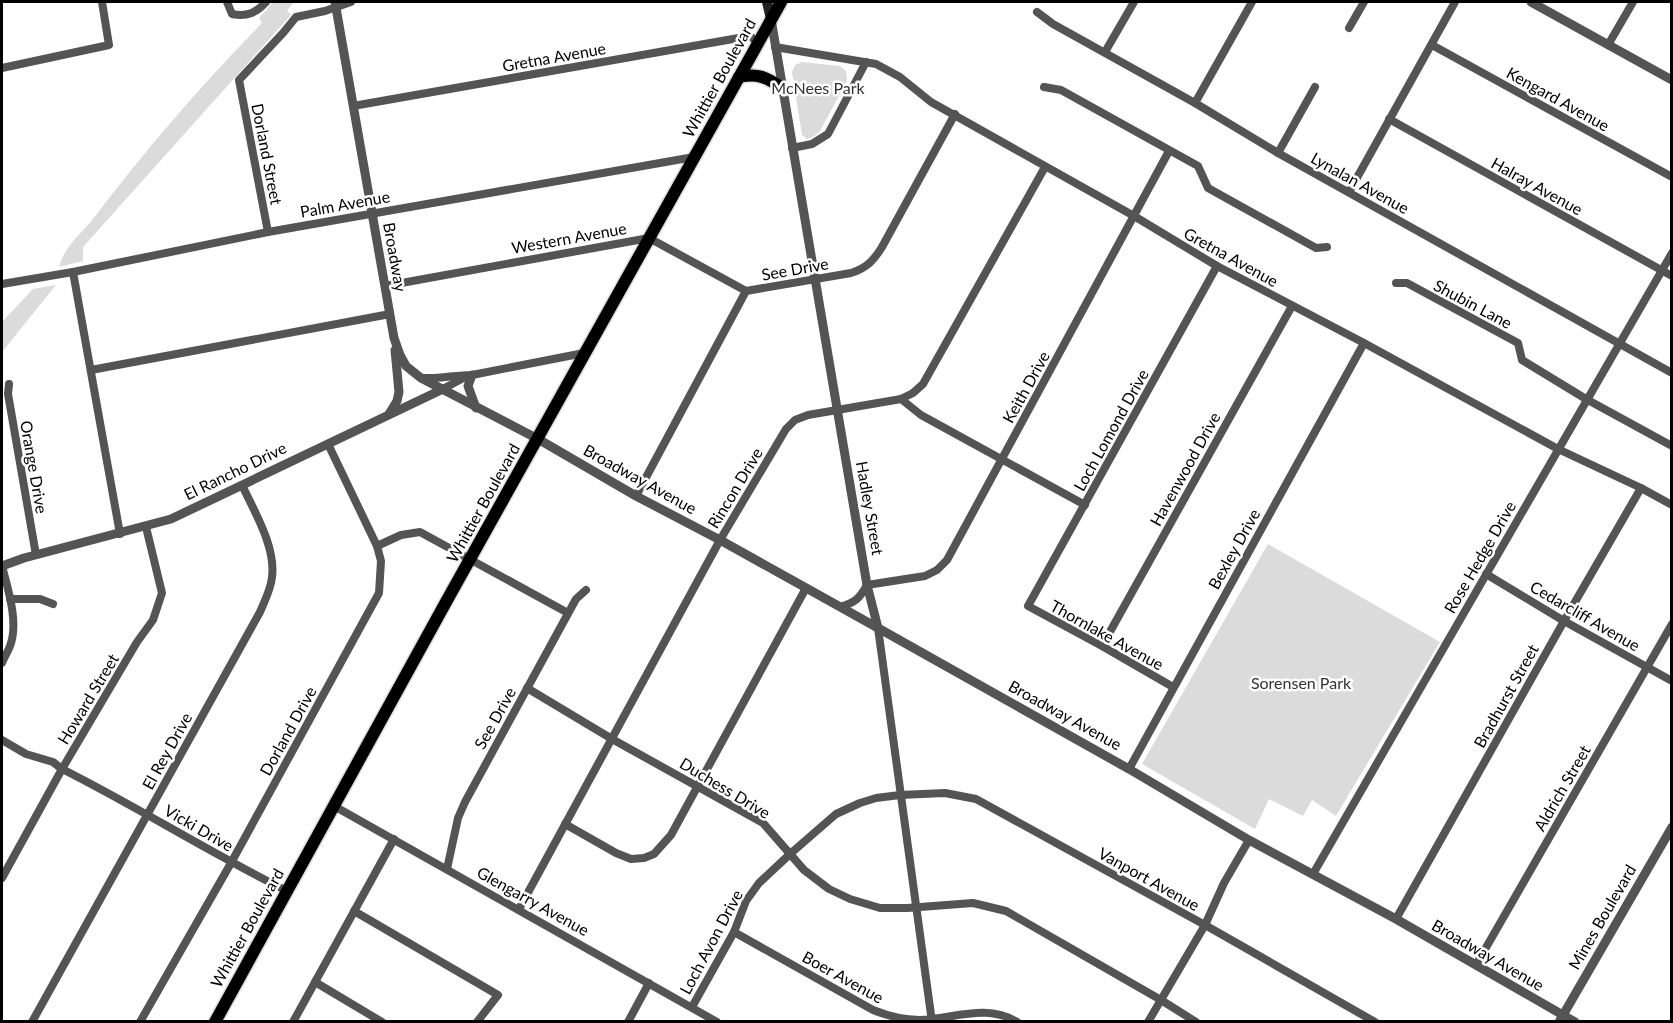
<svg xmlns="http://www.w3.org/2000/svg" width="1673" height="1023" font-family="Lato,sans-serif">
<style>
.green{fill:#dbdbdb}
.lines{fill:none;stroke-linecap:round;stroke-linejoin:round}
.primary-casing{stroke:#dbdbdb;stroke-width:15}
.minor{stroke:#545454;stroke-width:8}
.tertiary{stroke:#545454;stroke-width:9}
.secondary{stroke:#212121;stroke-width:10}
.primary{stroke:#000;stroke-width:12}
.labels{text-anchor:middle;stroke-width:5;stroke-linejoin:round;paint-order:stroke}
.street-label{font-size:16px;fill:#000;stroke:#fff}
.park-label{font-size:16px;fill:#323232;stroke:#fff}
</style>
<rect width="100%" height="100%" fill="#fff"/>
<g class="green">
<path d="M273 2H294L287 10 291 15 83 247V261L59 267C64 247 80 235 93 219 145 150 202 84 262 23L259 18Z"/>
<polygon points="802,62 840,66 846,71 847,81 820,131 813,137 807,139 802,135 792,72 795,65"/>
<polygon points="56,285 2,352 2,322 33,289"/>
<polygon points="1268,544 1440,642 1336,816 1312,800 1303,816 1269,799 1255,829 1142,764"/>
</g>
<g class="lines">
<defs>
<g id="primary">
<path d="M739 77C758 73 766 77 782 88"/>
<polyline points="215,1022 446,602 781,2"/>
</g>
</defs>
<use href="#primary" class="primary-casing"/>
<g class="minor">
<path d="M227 2 232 14C247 17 256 13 266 2"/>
<polyline points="1037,12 1053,24 1195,103 1278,153 1672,373"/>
<polyline points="1349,28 1364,2"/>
<polyline points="1432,45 1672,177"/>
<polyline points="1608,45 1633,2"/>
<polyline points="775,47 876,64 900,77 931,102 1134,216 1217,266 1364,343 1558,449 1641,488 1672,505"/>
<polyline points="1105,52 1134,2"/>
<polyline points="2,68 109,45 102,2"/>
<polyline points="1044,87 1061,90 1198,166 1208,188 1316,248 1327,247"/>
<polyline points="1195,103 1252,2"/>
<polyline points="353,106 750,36 758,43"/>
<polyline points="1389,119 1672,276"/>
<polyline points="792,148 812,144 828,134 866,62"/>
<polyline points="1278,153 1315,87"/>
<polyline points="1349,192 1455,2"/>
<polyline points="268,232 239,80 283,33 296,17 325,11 351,2"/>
<polyline points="73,272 120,534"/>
<polyline points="1396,283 1407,283 1518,343 1522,360 1586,399 1672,446"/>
<polyline points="2,284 73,272 268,232 694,157"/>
<polyline points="385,286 649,238 746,291"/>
<polyline points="91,370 390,314"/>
<path d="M423 378C440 379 455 375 472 375L584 353"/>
<polyline points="9,384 8,394 36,555"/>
<polyline points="441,390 467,376"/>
<polyline points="901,399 921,415 1085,505"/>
<path d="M636 496 746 291 851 273C867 268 874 260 882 247L955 114"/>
<polyline points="377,546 401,535 420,532 568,613"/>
<polyline points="1486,574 1564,621 1672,681"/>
<polyline points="10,599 40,599 53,604"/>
<path d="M840 607C856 602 859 599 867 585L925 576 937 570 947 560 1169 151"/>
<polyline points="878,628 932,1022"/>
<polyline points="1102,646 1292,306"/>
<path d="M2 663C4 657 8 652 10 646 19 623 8 589 2 566"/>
<polyline points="1173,687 1102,646 1028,606 1217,266"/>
<polyline points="527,688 612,739 763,823 804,870 829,889 850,899 880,908 907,908 973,903 1006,911 1161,1000 1196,1022"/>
<path d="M2 740 26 754 53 762 62 769C138 807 210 853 287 891"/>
<polyline points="1129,769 1364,343"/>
<polyline points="334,806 717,1022"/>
<polyline points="565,824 616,853 631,859 644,858 654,854 671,835 806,588"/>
<polyline points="447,869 458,818 465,802 576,599 586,590"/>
<polyline points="1313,874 1672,253"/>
<polyline points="2,878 62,769 137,642 153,620 162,593 146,527"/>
<polyline points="519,909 720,540 786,429 795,420 808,415 901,399 913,393 923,384 1045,167"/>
<polyline points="354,911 498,995 477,1022"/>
<polyline points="1396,919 1564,621 1641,488"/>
<path d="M734 932 873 1010C888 1016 903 1020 920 1020 952 1019 987 1003 1017 1022"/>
<polyline points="1476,965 1672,624"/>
<polyline points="315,982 382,1022"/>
<polyline points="692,1007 734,932 746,901 759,883 790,854 836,814 860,803 876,798 900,795 945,793 976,799 1205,925 1375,1022"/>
<path d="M32 1022 260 612C265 600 271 589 272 577 276 547 254 511 242 485"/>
<polyline points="140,1022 231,863 379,593 381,561 377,546 328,444"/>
<polyline points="293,1022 394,839"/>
<polyline points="628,1022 649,983"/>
<polyline points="1148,1022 1205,925 1224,883 1249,840"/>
</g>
<g class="tertiary">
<polyline points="335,2 394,338 400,355 406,366 421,378 538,439 636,496 720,540 878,628 1129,769 1249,840 1396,919 1575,1022"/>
<polyline points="1531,2 1672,80"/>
<polyline points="771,19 867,585 878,628"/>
<polyline points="472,375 468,386 476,408"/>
<polyline points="389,414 397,401 399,392 395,350"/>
<polyline points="2,566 24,558 171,519 441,390"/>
<polyline points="1559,1022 1672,827"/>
</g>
<polyline class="secondary" points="767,2 771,19"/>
<use href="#primary" class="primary"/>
</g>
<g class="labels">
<g class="street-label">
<text transform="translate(554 57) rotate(-10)" y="6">Gretna Avenue</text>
<text transform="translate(719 78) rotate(-61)" y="6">Whittier Boulevard</text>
<text transform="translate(1558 99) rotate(29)" y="6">Kengard Avenue</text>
<text transform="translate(267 154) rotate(79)" y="6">Dorland Street</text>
<text transform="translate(1360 183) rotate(29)" y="6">Lynalan Avenue</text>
<text transform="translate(1537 186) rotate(29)" y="6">Halray Avenue</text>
<text transform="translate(345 204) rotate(-10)" y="6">Palm Avenue</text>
<text transform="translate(569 238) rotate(-10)" y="6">Western Avenue</text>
<text transform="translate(395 257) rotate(80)" y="6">Broadway</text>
<text transform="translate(1231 257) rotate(29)" y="6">Gretna Avenue</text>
<text transform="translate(795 269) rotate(-10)" y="6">See Drive</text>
<text transform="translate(1473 304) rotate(28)" y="6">Shubin Lane</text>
<text transform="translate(1026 387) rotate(-61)" y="6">Keith Drive</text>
<text transform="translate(1111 430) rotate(-61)" y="6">Loch Lomond Drive</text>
<text transform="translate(34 467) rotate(80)" y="6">Orange Drive</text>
<text transform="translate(1185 469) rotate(-61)" y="6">Havenwood Drive</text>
<text transform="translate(235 471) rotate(-26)" y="6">El Rancho Drive</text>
<text transform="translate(640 479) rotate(29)" y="6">Broadway Avenue</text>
<text transform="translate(735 488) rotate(-59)" y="6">Rincon Drive</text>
<text transform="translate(483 503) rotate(-61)" y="6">Whittier Boulevard</text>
<text transform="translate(870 508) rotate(80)" y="6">Hadley Street</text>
<text transform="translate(1234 549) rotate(-61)" y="6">Bexley Drive</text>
<text transform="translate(1480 557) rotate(-60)" y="6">Rose Hedge Drive</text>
<text transform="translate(1585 616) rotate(30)" y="6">Cedarcliff Avenue</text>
<text transform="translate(1107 635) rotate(29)" y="6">Thornlake Avenue</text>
<text transform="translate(1506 696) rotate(-61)" y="6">Bradhurst Street</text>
<text transform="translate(88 699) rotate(-59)" y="6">Howard Street</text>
<text transform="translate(1065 715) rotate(29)" y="6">Broadway Avenue</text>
<text transform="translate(495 718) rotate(-61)" y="6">See Drive</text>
<text transform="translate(288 731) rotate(-61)" y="6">Dorland Drive</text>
<text transform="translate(167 751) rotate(-61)" y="6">El Rey Drive</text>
<text transform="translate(725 788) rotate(31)" y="6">Duchess Drive</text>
<text transform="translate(1562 788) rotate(-60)" y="6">Aldrich Street</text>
<text transform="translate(199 828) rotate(30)" y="6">Vicki Drive</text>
<text transform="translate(1149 879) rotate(29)" y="6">Vanport Avenue</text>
<text transform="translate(533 901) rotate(29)" y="6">Glengarry Avenue</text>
<text transform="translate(1602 917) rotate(-60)" y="6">Mines Boulevard</text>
<text transform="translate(247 928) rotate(-61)" y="6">Whittier Boulevard</text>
<text transform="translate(711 942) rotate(-62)" y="6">Loch Avon Drive</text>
<text transform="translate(1488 955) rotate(30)" y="6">Broadway Avenue</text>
<text transform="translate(843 977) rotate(29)" y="6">Boer Avenue</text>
</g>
<g class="park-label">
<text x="818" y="94">McNees Park</text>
<text x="1301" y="689">Sorensen Park</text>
</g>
</g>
<rect width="1673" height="1023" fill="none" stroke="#000000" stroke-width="6"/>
</svg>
